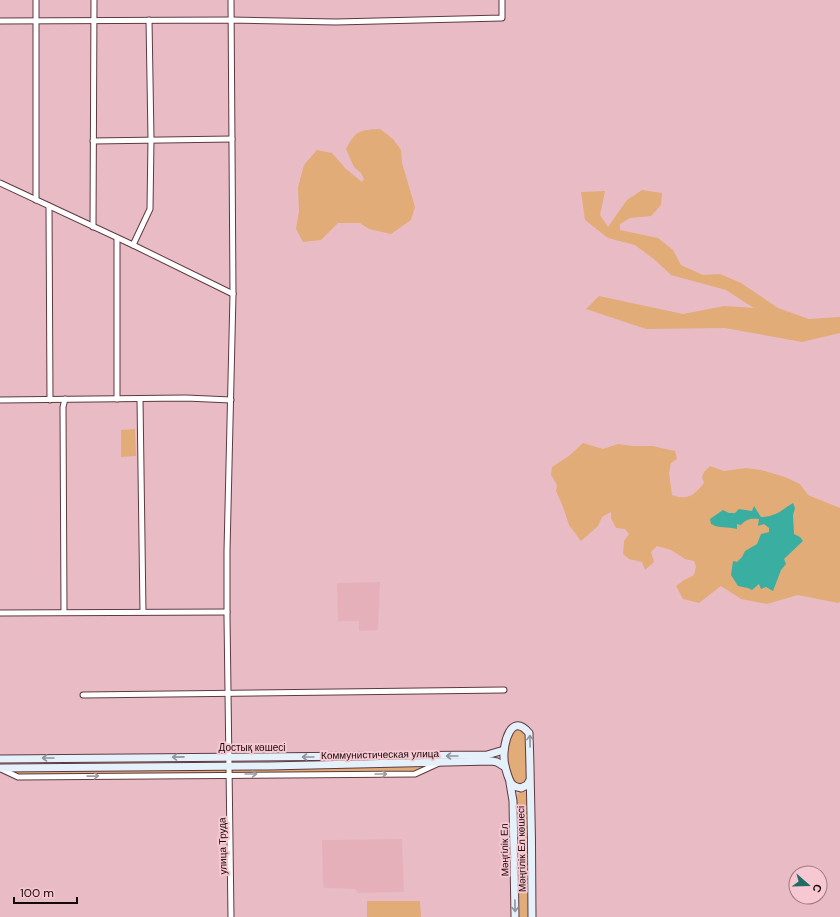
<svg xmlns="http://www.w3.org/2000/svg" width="840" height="917" font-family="'DM Sans',sans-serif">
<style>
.built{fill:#e6b0bb}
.green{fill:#e1ac77}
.water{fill:#3baea2}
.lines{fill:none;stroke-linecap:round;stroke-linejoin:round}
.street-casing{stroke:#5e3941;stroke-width:7}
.secondary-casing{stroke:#5e3941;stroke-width:9}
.street{stroke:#fff;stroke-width:5}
.secondary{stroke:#e4f0fa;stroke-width:7}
.oneway{stroke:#91939a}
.oneway2{stroke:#a19c9d}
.labels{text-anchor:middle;stroke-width:4;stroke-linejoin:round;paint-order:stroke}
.street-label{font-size:10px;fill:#15070a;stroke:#f7c8d1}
</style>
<rect width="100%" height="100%" fill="#e9bcc5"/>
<g class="built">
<polygon points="380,582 378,630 359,631 359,621 338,621 337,583"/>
<polygon points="402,839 404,892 357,893 356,889 325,888 323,887 322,840"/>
</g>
<g class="green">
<path d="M380 129 393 139 401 150 402 163 415 207 411 220 391 234 369 229 360 223H338L321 240 303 242 296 229 299 211 298 187 304 165 317 150 332 153 346 169 362 182 364 179 361 173 354 167 346 149C356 130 360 130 380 129Z"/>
<polygon points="642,190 662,193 661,205 651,216 630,218 620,224 620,230 658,238 673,250 681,265 703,275 720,274 741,283 778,308 809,319 840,317 840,333 802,342 725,328 646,329 586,309 599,296 683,314 724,306 754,308 726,290 671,275 655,260 635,245 608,238 585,220 581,192 605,191 600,215 608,227 627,200"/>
<polygon points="135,429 136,456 121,457 121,430"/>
<path d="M583 443 603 449 618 444 633 446H652L675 451 677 459 671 463 669 473 672 495C688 501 694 495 704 483L702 477 704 472 710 466 724 471 746 468 761 470 785 477 800 484 808 495 840 508V602L838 603 798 595 767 604 741 599 721 586 699 603 683 599 676 586 684 580 694 575 696 567 694 561 685 559 671 550 657 546 651 552 654 562 645 570 642 562 629 559 623 554 624 541 629 534 625 529 616 528 611 518V512L602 517 598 526 581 541 569 525 563 507 556 491 557 485 551 475 552 467 569 456Z"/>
<polygon points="515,728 526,731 528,779 526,783 520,786 512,782 505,754 510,736"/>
<polygon points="491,756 491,759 0,764 0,761"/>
<polygon points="427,765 414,772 18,775 8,770"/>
<polygon points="523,790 526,792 528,795 530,917 518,917 516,797 520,791"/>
<polygon points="367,901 420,901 421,917 367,917"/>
</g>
<path class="water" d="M793 503 795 508 793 515 794 534 800 537 803 541 784 559 786 564 781 570 773 591 766 587 761 589 759 584 752 590 748 588 738 586 731 575 733 561 737 562 742 557 745 551 757 544 761 534 769 532V528L764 524 758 526 759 519C751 518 746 519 741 525L737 524V529C727 526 719 529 711 524L710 519 723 510 729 513H735L739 509 752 511 754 506 761 517C775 517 782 510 793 503Z"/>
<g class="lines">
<defs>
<g id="street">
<polyline points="36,0 36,200"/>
<polyline points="231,0 233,294 227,551 227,617 231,917"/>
<polyline points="0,21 231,20 336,22 502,18 502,0"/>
<polyline points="93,141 232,139"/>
<polyline points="0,183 133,245 233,294"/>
<polyline points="49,206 50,400"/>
<polyline points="93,227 94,0"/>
<polyline points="117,238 117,399"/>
<polyline points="133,245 150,209 151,139 149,20"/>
<polyline points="140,399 143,612"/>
<polyline points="0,400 186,398 231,400"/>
<polyline points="64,612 63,407 65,399"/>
<polyline points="0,613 227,612"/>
<polyline points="83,695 504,690"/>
<polyline points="1,769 18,777 415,774 439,763"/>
</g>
<g id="secondary">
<polyline points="0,759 487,755 504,750"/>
<polyline points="0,768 268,766 492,761 497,762 505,767"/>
<path d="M530 780 527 785 521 788C518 787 514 787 512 784 510 782 509 779 508 776 506 770 504 765 504 758 503 744 511 711 529 733 531 794 532 856 532 917"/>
<polyline points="510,783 513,801 515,917"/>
</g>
</defs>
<use href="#street" class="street-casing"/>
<use href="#secondary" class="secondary-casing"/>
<use href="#street" class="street"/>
<use href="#secondary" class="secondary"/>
</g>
<defs><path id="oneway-shaft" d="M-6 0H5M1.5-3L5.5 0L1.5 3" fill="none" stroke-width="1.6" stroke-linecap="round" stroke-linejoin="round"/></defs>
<g class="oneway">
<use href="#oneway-shaft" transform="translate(530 741) rotate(-91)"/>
<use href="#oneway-shaft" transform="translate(452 756) rotate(180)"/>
<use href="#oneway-shaft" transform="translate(178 757) rotate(179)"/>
<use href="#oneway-shaft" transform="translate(308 757) rotate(180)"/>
<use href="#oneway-shaft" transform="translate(48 758) rotate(180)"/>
<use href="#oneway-shaft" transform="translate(515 906) rotate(89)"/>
</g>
<g class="oneway2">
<use href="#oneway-shaft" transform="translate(251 774)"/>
<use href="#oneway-shaft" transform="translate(381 774)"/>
<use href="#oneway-shaft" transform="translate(93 776) rotate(-1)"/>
</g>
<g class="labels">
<g class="street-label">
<text x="252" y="751">Достық көшесі</text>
<text transform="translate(380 754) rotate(-1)" y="4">Коммунистическая улица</text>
<text transform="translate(222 846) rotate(-91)" y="4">улица Труда</text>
<text transform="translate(521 849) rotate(-91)" y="4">Мәңгілік Ел көшесі</text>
<text transform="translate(504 850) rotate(-91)" y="4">Мәңгілік Ел</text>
</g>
</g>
<g transform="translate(808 885) rotate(110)"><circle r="19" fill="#f7c8d1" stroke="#9d7b81"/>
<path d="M0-3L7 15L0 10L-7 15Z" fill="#226b64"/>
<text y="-6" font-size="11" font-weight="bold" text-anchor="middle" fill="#15070a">С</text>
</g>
<path d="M14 897v6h63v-6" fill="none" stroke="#15070a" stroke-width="2"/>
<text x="20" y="897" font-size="12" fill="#15070a" stroke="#f7c8d1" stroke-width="3" paint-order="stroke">100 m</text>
</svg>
